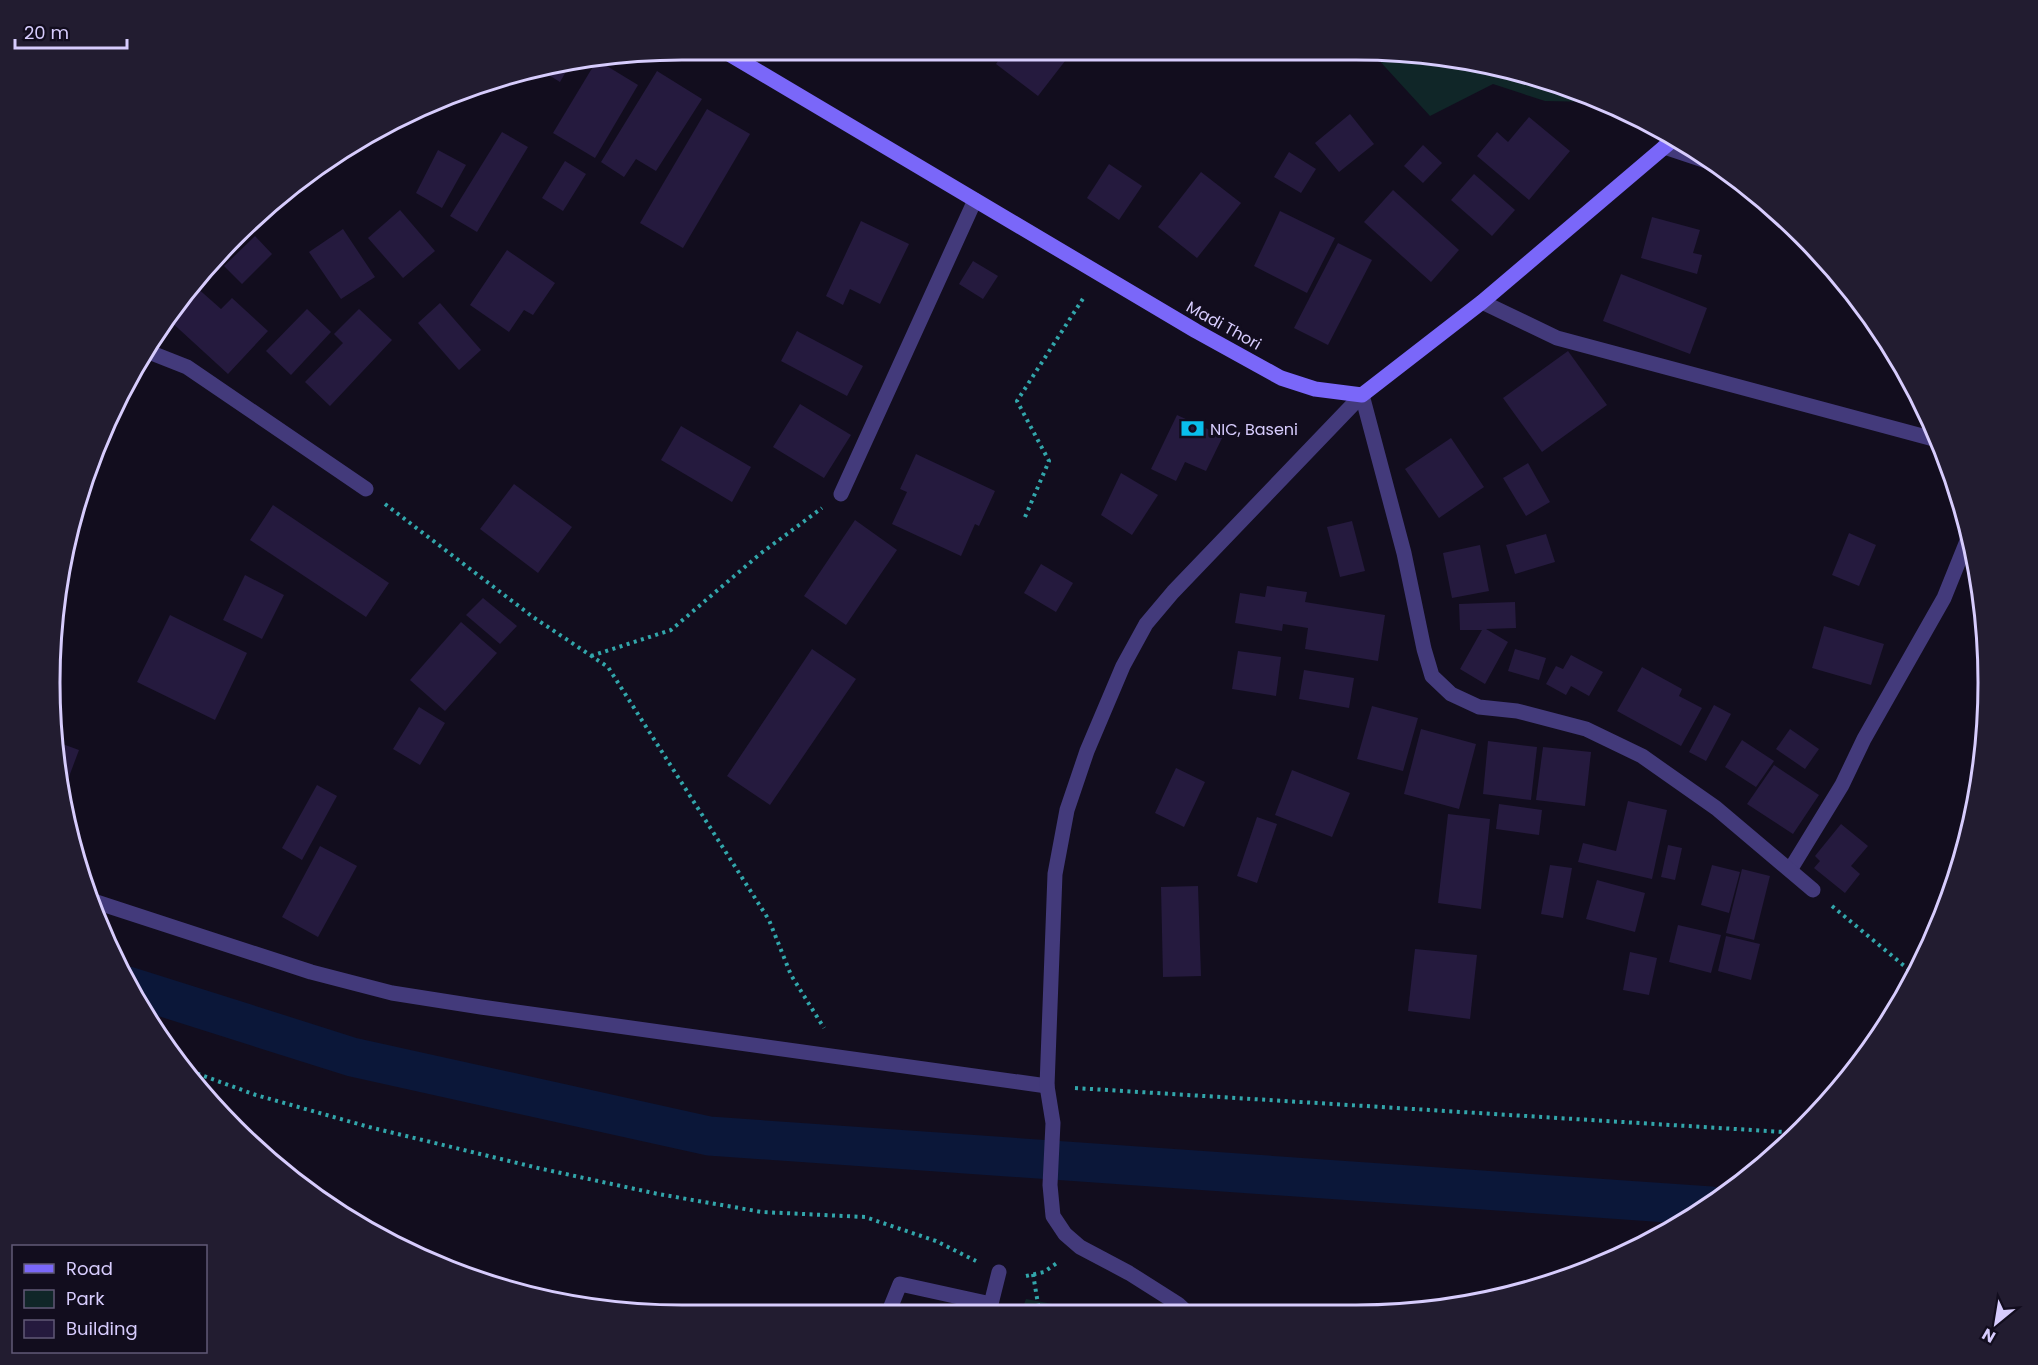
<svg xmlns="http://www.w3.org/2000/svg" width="2038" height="1365" font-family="Poppins,sans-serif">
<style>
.green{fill:#102628}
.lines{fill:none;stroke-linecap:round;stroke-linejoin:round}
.canal{stroke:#0b1739;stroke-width:39}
.building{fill:#251a3e}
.path{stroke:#32a6ab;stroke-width:4;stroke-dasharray:3 4.5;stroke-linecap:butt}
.lane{stroke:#433a7b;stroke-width:15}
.street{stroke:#433a7b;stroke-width:15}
.secondary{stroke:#7a67f9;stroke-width:15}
.labels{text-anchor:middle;stroke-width:6;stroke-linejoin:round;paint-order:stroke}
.street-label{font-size:16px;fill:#d7ccfd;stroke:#120d1e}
.poi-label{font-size:16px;fill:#d7ccfd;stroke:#120d1e;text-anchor:start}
.rim{fill:none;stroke:#d7ccfd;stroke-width:3}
</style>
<rect width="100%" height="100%" fill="#120d1e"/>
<g class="green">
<polygon points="1352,50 1479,62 1597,102 1545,101 1493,84 1430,116 1376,57"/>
<polygon points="1026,1299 1058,1305 1054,1315 1020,1315"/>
</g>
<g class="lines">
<polyline class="canal" points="128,986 352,1057 709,1136 1711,1206"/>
</g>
<g class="building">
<polygon points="1004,52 1072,52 1038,96 996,64"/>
<polygon points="597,60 638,85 595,158 553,133"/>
<polygon points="572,61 560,82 539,69"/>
<polygon points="657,71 702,99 656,171 636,159 624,177 601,162"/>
<polygon points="707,109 750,134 683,248 640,223"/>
<polygon points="1350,114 1374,144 1339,172 1315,143"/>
<polygon points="1529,117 1570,151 1529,200 1477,156 1497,132 1508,142"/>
<polygon points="502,132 528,147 477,232 450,216"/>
<polygon points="1423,145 1442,163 1423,183 1404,166"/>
<polygon points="438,150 466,165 442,208 416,193"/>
<polygon points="1289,152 1316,169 1301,193 1274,177"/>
<polygon points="565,161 586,174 563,211 542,198"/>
<polygon points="1109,164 1142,186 1119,220 1087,198"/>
<polygon points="1201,172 1241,203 1197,258 1158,227"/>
<polygon points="1474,174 1515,210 1492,236 1451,200"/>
<polygon points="1393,190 1459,250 1431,282 1364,222"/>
<polygon points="400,210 435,251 403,278 368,238"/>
<polygon points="1280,211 1335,238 1307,293 1254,266"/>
<polygon points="1652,217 1700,230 1693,253 1702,255 1697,274 1641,258"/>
<polygon points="861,221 909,244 880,304 850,289 843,305 826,296"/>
<polygon points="343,229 375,277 341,299 309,252"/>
<polygon points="255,236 272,254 242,284 224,266"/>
<polygon points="1338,243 1372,260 1328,345 1294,328"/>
<polygon points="507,250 555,283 533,315 524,310 509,332 470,305"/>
<polygon points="973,261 998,276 983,299 959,284"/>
<polygon points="1621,274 1707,308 1690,354 1603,321"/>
<polygon points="195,286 221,309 232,298 268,331 228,374 168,319 173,310"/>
<polygon points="440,303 481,350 459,370 418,323"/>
<polygon points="307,309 331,332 291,375 266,351"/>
<polygon points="359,309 392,340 330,406 305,382 343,343 334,334"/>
<polygon points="797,331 863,366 847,396 781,361"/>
<polygon points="1568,351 1607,405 1542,452 1503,398"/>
<polygon points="800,404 851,435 824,478 773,447"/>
<polygon points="1177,415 1223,436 1206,471 1185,462 1176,481 1151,469"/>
<polygon points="681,426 751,467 732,502 661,460"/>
<polygon points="1451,438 1484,487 1439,518 1405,469"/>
<polygon points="916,454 995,491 979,526 975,524 961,556 892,524 907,492 900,489"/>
<polygon points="1528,463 1550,502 1526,516 1503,478"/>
<polygon points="1121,473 1158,495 1132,535 1101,515"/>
<polygon points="514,484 572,527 538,573 480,529"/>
<polygon points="273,505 389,583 366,617 250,540"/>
<polygon points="855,520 897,550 846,625 804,596"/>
<polygon points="1352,521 1365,571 1340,577 1327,527"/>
<polygon points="1849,533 1876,545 1859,586 1832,575"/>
<polygon points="1546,534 1555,562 1515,574 1506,545"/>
<polygon points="1480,545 1489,591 1452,598 1443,553"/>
<polygon points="1041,564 1073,583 1056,612 1024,593"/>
<polygon points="245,575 284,595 262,639 223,620"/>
<polygon points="1267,586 1307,592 1305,602 1385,615 1378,661 1305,649 1308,628 1283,624 1282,631 1235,623 1240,593 1265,597"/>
<polygon points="483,598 517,626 500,644 466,615"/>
<polygon points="1515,602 1516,628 1486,629 1508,642 1485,684 1460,669 1482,630 1460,630 1459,604"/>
<polygon points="170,615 247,653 215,720 137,682"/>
<polygon points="461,622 497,653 445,711 410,680"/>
<polygon points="1824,626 1884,644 1871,685 1812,668"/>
<polygon points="812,649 856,679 770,805 727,776"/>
<polygon points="1515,649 1546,658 1539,680 1508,671"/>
<polygon points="1238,651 1281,657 1276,696 1232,689"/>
<polygon points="1571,655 1603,672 1589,696 1571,686 1566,695 1546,684 1556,666 1563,669"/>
<polygon points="1642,667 1682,689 1679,696 1702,708 1681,746 1617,711"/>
<polygon points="1304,670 1354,678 1349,708 1299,699"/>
<polygon points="1714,705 1731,714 1706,761 1689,752"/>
<polygon points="1372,706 1418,718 1403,771 1357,759"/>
<polygon points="419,707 445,723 420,765 393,749"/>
<polygon points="1421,729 1476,744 1459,809 1404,794"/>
<polygon points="1790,729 1819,749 1805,769 1776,749"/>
<polygon points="1742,740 1774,761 1756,787 1725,767"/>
<polygon points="1488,741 1537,747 1531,800 1483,794"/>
<polygon points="57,742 79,750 61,798"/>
<polygon points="1543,747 1591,752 1585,806 1536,800"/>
<polygon points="1774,765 1819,795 1793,834 1747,804"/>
<polygon points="1176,768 1205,782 1184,827 1155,813"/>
<polygon points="1292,770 1350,793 1332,837 1275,815"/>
<polygon points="317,785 337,796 302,860 282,848"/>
<polygon points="1628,801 1667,810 1652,879 1578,862 1583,843 1616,851"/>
<polygon points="1499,804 1542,810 1539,835 1496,829"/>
<polygon points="1448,814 1490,819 1481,909 1438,903"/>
<polygon points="1257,817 1277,824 1257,883 1237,876"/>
<polygon points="1841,824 1868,846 1851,866 1860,874 1845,893 1814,868 1820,861 1815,856"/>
<polygon points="1668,845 1682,848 1675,880 1661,877"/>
<polygon points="320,846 357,866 318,937 282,917"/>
<polygon points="1550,865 1572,868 1563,918 1541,914"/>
<polygon points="1712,865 1740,872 1729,913 1701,905"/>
<polygon points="1742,869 1770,876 1754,940 1726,933"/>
<polygon points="1597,880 1645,893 1635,932 1586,919"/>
<polygon points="1198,886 1201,976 1163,977 1161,887"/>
<polygon points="1678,925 1721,935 1711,973 1669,962"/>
<polygon points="1726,936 1760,944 1751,980 1718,971"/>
<polygon points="1415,949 1477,955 1470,1019 1408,1011"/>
<polygon points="1630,952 1657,958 1649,995 1623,990"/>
</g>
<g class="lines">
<g class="path">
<polyline points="385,504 533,617 608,667 769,920 791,975 824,1028"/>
<polyline points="1025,517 1049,461 1017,401 1084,297"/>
<polyline points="591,656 671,630 760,554 822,508"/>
<polyline points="1832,906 1914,974"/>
<polyline points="190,1071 256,1095 369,1127 538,1168 658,1194 762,1212 865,1217 936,1241 976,1261"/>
<polyline points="1075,1088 1800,1133"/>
<polyline points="1033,1274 1040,1316"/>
<polyline points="1026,1276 1044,1272 1057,1263"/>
</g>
<g class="lane">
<polyline points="841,494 975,200"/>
<polyline points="1790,870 1842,785 1864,739 1944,598 1969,536"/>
<polyline points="887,1316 900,1284 991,1304 999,1272"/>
</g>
<g class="street">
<polyline points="1664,147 1718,165"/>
<polyline points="1482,302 1557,338 1941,441"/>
<polyline points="149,352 187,367 366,489"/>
<polyline points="1362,395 1404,553 1424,649 1432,676 1451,694 1479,707 1517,711 1586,729 1642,756 1716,808 1813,890"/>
<polyline points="90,900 311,972 392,993 481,1007 1047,1086"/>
<polyline points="1191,1316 1178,1304 1129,1273 1080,1247 1065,1234 1053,1216 1050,1185 1053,1123 1047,1086 1055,874 1067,810 1087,751 1123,666 1146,624 1173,592 1362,395"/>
</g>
<polyline class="secondary" points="729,54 1196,331 1281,378 1315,389 1362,395 1482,302 1675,138"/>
</g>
<defs>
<symbol id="bank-bare" viewBox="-9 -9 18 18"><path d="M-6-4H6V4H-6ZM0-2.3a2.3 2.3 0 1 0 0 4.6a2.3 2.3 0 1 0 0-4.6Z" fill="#09beec" stroke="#120d1e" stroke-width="2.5" paint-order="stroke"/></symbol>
</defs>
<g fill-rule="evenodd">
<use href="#bank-bare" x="1176" y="412" width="33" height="33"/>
</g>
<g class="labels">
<g class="street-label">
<text transform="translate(1224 325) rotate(29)" y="6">Madi Thori</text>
</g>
<g class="poi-label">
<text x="1210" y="435">NIC, Baseni</text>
</g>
</g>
<path d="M0 0H2038V1365H0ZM682 60H1356A622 622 0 0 1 1978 682V683A622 622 0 0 1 1356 1305H682A622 622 0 0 1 60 683V682A622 622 0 0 1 682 60Z" fill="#221c30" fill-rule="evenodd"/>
<path class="rim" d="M682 60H1356A622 622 0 0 1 1978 682V683A622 622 0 0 1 1356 1305H682A622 622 0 0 1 60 683V682A622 622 0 0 1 682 60Z"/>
<rect x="12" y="1245" width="195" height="108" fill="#120d1e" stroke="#615977" stroke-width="1.5"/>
<rect x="24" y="1264" width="30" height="9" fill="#7a67f9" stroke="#615977" stroke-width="1.5"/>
<text x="66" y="1275" font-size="18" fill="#d7ccfd">Road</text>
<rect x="24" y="1290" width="30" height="18" fill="#102628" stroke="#615977" stroke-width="1.5"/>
<text x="66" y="1305" font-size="18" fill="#d7ccfd">Park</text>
<rect x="24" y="1320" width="30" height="18" fill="#251a3e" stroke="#615977" stroke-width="1.5"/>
<text x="66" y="1335" font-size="18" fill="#d7ccfd">Building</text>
<g transform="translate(1996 1323) rotate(210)" stroke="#120d1e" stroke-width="4.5" paint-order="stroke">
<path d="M0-4.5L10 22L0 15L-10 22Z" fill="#d7ccfd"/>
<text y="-9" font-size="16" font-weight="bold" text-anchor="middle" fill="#d7ccfd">N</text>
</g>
<path d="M15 39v9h112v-9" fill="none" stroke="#d7ccfd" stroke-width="3"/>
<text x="24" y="39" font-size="18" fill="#d7ccfd" stroke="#120d1e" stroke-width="4.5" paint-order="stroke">20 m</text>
</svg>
